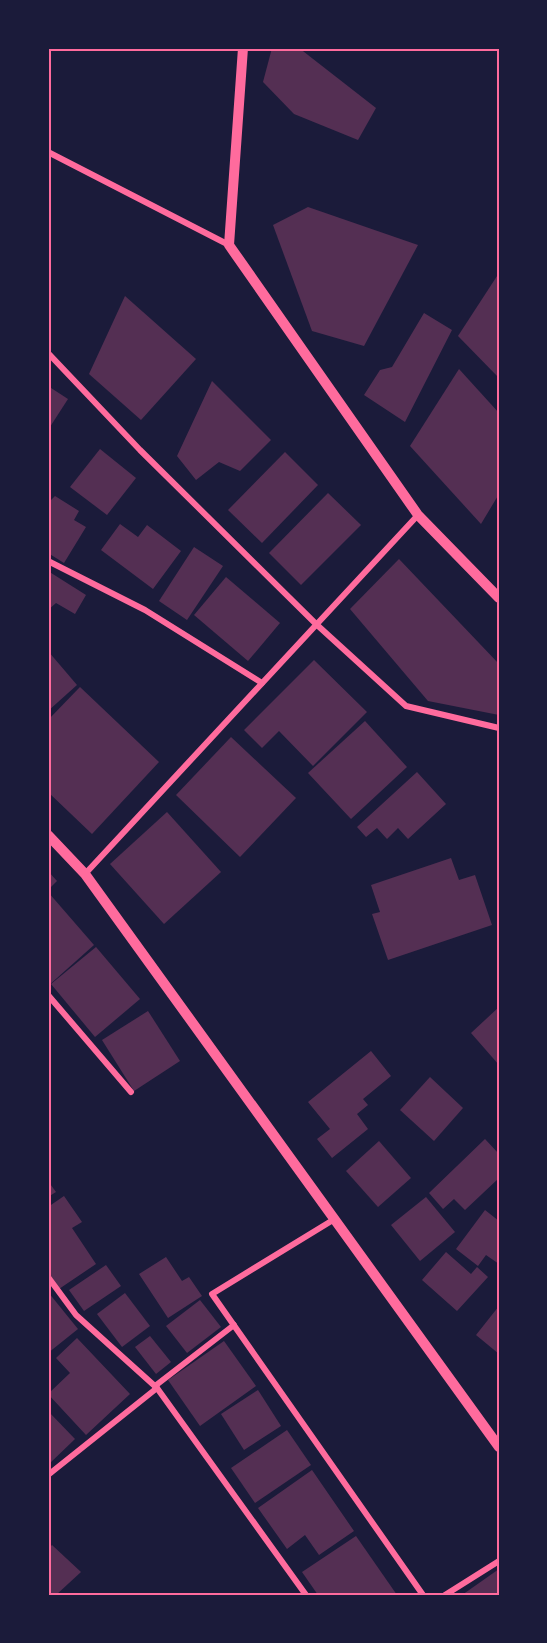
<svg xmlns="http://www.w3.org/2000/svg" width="547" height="1643" font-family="Karla,sans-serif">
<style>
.building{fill:#542f53}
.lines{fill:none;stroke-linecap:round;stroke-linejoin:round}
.minor{stroke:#ff6b9d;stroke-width:6}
.tertiary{stroke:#ff6b9d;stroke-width:10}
.neatline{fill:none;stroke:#ff6b9d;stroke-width:2}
</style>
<rect width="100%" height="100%" fill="#1b1b3a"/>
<g class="building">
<polygon points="272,48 299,48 376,108 358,140 294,114 263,82"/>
<polygon points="308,207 418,245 364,346 312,331 273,225"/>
<polygon points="499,273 499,378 458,336"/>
<polygon points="125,296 196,359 141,420 89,374"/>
<polygon points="424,313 452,330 405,422 364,395 380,370 392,367"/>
<polygon points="459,369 499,413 499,494 481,524 410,446"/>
<polygon points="212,381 271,440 240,471 219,462 196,480 177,456"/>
<polygon points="48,386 68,399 48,430"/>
<polygon points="100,449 136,478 107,515 70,487"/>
<polygon points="285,452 318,485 262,543 228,510"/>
<polygon points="328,493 361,525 301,585 269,553"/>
<polygon points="55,496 79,511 74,520 86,527 64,563 48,553 48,503"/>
<polygon points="120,524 138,537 147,525 181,551 153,589 101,550"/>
<polygon points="194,547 223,566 187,620 159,601"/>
<polygon points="399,559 499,664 499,715 428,701 350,609"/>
<polygon points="48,571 86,595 75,614 56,603 48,610"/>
<polygon points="226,577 280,623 248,661 194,615"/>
<polygon points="48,651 77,685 48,711"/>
<polygon points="314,660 367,712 313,766 279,731 262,748 244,730"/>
<polygon points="80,687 159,762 92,834 48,792 48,720"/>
<polygon points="365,721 407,767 351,819 308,773"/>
<polygon points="231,737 296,798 240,857 176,795"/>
<polygon points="417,772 446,804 408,839 398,828 387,839 377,828 366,837 357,827"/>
<polygon points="167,812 221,872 164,924 110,864"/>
<polygon points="451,858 459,880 475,875 492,925 388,960 372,914 380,912 371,885"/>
<polygon points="48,871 57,881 48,890"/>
<polygon points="48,892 94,945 48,986"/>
<polygon points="96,947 140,999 95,1037 51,984"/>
<polygon points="499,1007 499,1065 471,1033"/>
<polygon points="148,1011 180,1061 134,1091 102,1040"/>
<polygon points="371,1051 391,1076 363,1099 368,1105 357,1114 368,1129 332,1158 317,1139 330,1129 308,1102"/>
<polygon points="430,1077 463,1108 434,1141 400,1110"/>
<polygon points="485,1139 499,1154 499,1178 465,1210 454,1199 443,1209 429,1193"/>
<polygon points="379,1141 411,1178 378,1207 346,1171"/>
<polygon points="48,1181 56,1192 48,1197"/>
<polygon points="64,1196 82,1222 72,1228 96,1264 59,1289 48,1272 48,1207"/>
<polygon points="426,1197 455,1232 420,1261 391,1225"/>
<polygon points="485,1210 499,1221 499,1264 486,1255 478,1266 456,1249"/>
<polygon points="446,1252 471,1274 477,1267 488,1277 457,1311 422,1280"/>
<polygon points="166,1257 182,1281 189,1277 202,1296 168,1318 139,1274"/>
<polygon points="106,1265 121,1286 84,1311 69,1290"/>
<polygon points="48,1292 78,1329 48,1353"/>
<polygon points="125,1293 150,1326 122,1347 97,1314"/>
<polygon points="200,1300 221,1327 187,1353 166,1326"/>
<polygon points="499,1306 499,1354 476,1335"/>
<polygon points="150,1336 171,1362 156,1374 135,1347"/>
<polygon points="77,1338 130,1394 86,1435 48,1394 70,1373 56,1358"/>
<polygon points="224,1341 256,1386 200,1426 168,1380"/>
<polygon points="258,1390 281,1426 244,1450 221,1414"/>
<polygon points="48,1411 75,1439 48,1465"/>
<polygon points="287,1430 311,1465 255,1503 231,1468"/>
<polygon points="312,1470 354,1531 319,1555 305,1535 287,1549 258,1508"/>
<polygon points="356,1536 397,1595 318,1595 302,1572"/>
<polygon points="52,1545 81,1572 56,1595 48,1595 48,1549"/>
<polygon points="499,1569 499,1595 462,1595"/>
</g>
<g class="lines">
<g class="minor">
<polyline points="48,152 229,245"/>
<polyline points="48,353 140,450 316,624 406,706 499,728"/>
<polyline points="48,561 145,610 262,683"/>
<polyline points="85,874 418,515"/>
<polyline points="48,995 131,1092"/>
<polyline points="333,1220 212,1294 423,1595"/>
<polyline points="48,1277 76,1315 157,1388 306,1595"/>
<polyline points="155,1386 234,1325"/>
<polyline points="48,1475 157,1388"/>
<polyline points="445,1595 499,1561"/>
</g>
<g class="tertiary">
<polyline points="243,48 229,245 418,515 499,598"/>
<polyline points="48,835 85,874 499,1447"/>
</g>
</g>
<rect width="547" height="1643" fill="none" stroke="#1b1b3a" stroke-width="99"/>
<rect x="50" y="50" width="448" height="1544" class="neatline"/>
</svg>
